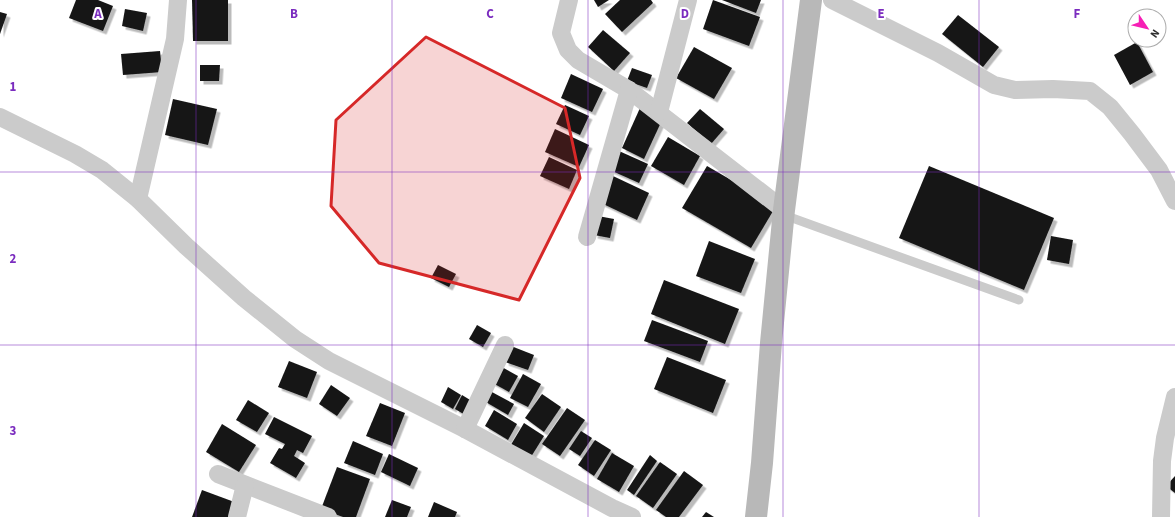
<svg xmlns="http://www.w3.org/2000/svg" width="1175" height="517" font-family="'Source Sans 3',sans-serif">
<style>
.building{fill:#151515;filter:url(#shadow)}
.lines{fill:none;stroke-linecap:round;stroke-linejoin:round}
.lane{stroke:#cbcbcb;stroke-width:9}
.street{stroke:#cbcbcb;stroke-width:18}
.secondary{stroke:#b8b8b8;stroke-width:22}
.marked{fill:#d62828;fill-opacity:0.2;stroke:#d62828;stroke-width:3;stroke-linejoin:round}
.grid{fill:none;stroke:#7b2cbf;stroke-width:1;stroke-opacity:0.55}
.grid-label{font-size:13px;text-anchor:middle;font-weight:bold;fill:#7b2cbf;stroke:#fff;stroke-width:4;stroke-linejoin:round;paint-order:stroke}
</style>
<defs>
<filter id="shadow"><feDropShadow dx="3.5" dy="3.5" stdDeviation="0" flood-color="#0004"/></filter>
</defs>
<rect width="100%" height="100%" fill="#fff"/>
<g class="building">
<polygon points="76,0 98,0 113,6 103,31 69,18"/>
<polygon points="192,0 228,0 228,41 193,41"/>
<polygon points="594,0 609,0 598,7"/>
<polygon points="620,0 651,0 653,3 622,32 605,14"/>
<polygon points="713,0 760,17 749,46 703,29"/>
<polygon points="722,0 761,0 756,13"/>
<polygon points="125,9 147,13 143,31 122,26"/>
<polygon points="0,12 7,14 0,34"/>
<polygon points="958,15 999,47 983,67 942,34"/>
<polygon points="603,30 630,53 614,71 588,47"/>
<polygon points="1137,42 1153,72 1130,85 1114,55"/>
<polygon points="694,47 732,68 714,99 676,78"/>
<polygon points="160,51 162,72 123,75 121,54"/>
<polygon points="200,65 220,65 219,81 200,81"/>
<polygon points="632,68 652,75 647,88 627,81"/>
<polygon points="571,74 603,89 592,112 561,98"/>
<polygon points="173,99 217,109 208,145 165,135"/>
<polygon points="565,105 589,116 580,135 556,124"/>
<polygon points="640,108 663,118 644,159 622,148"/>
<polygon points="700,109 724,129 711,144 687,123"/>
<polygon points="555,129 589,145 579,167 545,152"/>
<polygon points="668,137 700,156 684,185 651,166"/>
<polygon points="619,151 648,164 639,183 610,170"/>
<polygon points="549,157 577,170 569,189 540,176"/>
<polygon points="707,166 776,206 751,248 682,208"/>
<polygon points="929,166 1054,218 1024,290 899,238"/>
<polygon points="613,176 649,193 637,220 601,203"/>
<polygon points="598,216 614,219 610,238 594,235"/>
<polygon points="1051,236 1073,240 1069,264 1047,260"/>
<polygon points="709,241 755,259 741,293 696,276"/>
<polygon points="438,265 456,274 449,287 431,278"/>
<polygon points="664,280 739,309 725,344 651,314"/>
<polygon points="652,320 708,341 700,362 644,341"/>
<polygon points="477,325 491,333 483,347 469,339"/>
<polygon points="511,346 534,355 528,370 505,362"/>
<polygon points="667,357 726,380 713,413 654,389"/>
<polygon points="289,361 317,372 307,398 278,387"/>
<polygon points="500,366 518,376 509,392 491,382"/>
<polygon points="523,374 541,384 528,407 510,398"/>
<polygon points="331,385 350,398 337,416 319,404"/>
<polygon points="448,387 461,395 453,409 441,402"/>
<polygon points="490,391 514,404 508,415 484,401"/>
<polygon points="542,394 561,407 544,432 525,418"/>
<polygon points="462,395 475,403 467,416 455,409"/>
<polygon points="248,400 269,413 257,432 236,420"/>
<polygon points="380,403 405,413 392,446 366,436"/>
<polygon points="567,408 585,420 560,456 542,444"/>
<polygon points="494,410 517,424 508,440 485,426"/>
<polygon points="274,417 312,436 303,453 297,450 294,456 305,463 296,478 270,463 279,448 282,449 285,444 265,434"/>
<polygon points="524,423 544,436 529,460 509,448"/>
<polygon points="222,424 256,445 239,472 206,452"/>
<polygon points="581,431 592,438 580,456 569,449"/>
<polygon points="595,440 611,450 594,476 578,465"/>
<polygon points="353,441 383,454 375,475 344,463"/>
<polygon points="612,453 634,466 619,492 597,479"/>
<polygon points="389,454 418,468 410,486 381,472"/>
<polygon points="650,455 657,461 634,495 627,490"/>
<polygon points="660,462 677,474 653,508 636,496"/>
<polygon points="337,467 370,479 356,517 343,517 321,509"/>
<polygon points="684,471 703,485 679,517 666,517 656,510"/>
<polygon points="1175,476 1175,493 1166,486"/>
<polygon points="202,490 237,503 232,517 192,517"/>
<polygon points="392,500 411,507 407,517 385,517"/>
<polygon points="434,502 457,512 455,517 428,517"/>
<polygon points="706,512 714,517 702,517"/>
</g>
<g class="lines">
<polyline class="lane" points="784,215 1019,300"/>
<g class="street">
<polyline points="569,0 561,33 568,50 578,60 629,90 784,210"/>
<polyline points="832,0 938,53 994,85 1015,90 1053,89 1090,91 1110,107 1132,134 1159,170 1175,201"/>
<polyline points="659,112 688,0"/>
<polyline points="0,117 75,154 102,170 138,199 186,246 244,298 295,339 329,361 465,429 612,508 632,517"/>
<polyline points="138,199 175,39 178,0"/>
<polyline points="587,237 629,90"/>
<polyline points="465,429 505,345"/>
<polyline points="218,474 328,517"/>
<polyline points="237,517 245,485"/>
<polyline points="1161,517 1162,461 1165,438 1175,397"/>
</g>
<polyline class="secondary" points="756,517 762,463 771,343 784,210 811,0"/>
</g>
<path class="marked" d="M426 37 565 108 580 178 519 300 379 263 331 206 336 120Z"/>
<path class="grid" d="M196 0V517M392 0V517M588 0V517M783 0V517M979 0V517M0 172H1175M0 345H1175"/>
<g class="grid-label">
<text x="98" y="18">A</text>
<text x="294" y="18">B</text>
<text x="490" y="18">C</text>
<text x="685" y="18">D</text>
<text x="881" y="18">E</text>
<text x="1077" y="18">F</text>
<text x="13" y="91">1</text>
<text x="13" y="263">2</text>
<text x="13" y="435">3</text>
</g>
<g transform="translate(1147 28) rotate(125)"><circle r="19" fill="#ffffff" stroke="#ababab"/>
<path d="M0-3L7 15L0 10L-7 15Z" fill="#f61fb5"/>
<text y="-6" font-size="11" font-weight="bold" text-anchor="middle" fill="#2e2e2e">N</text>
</g>
</svg>
